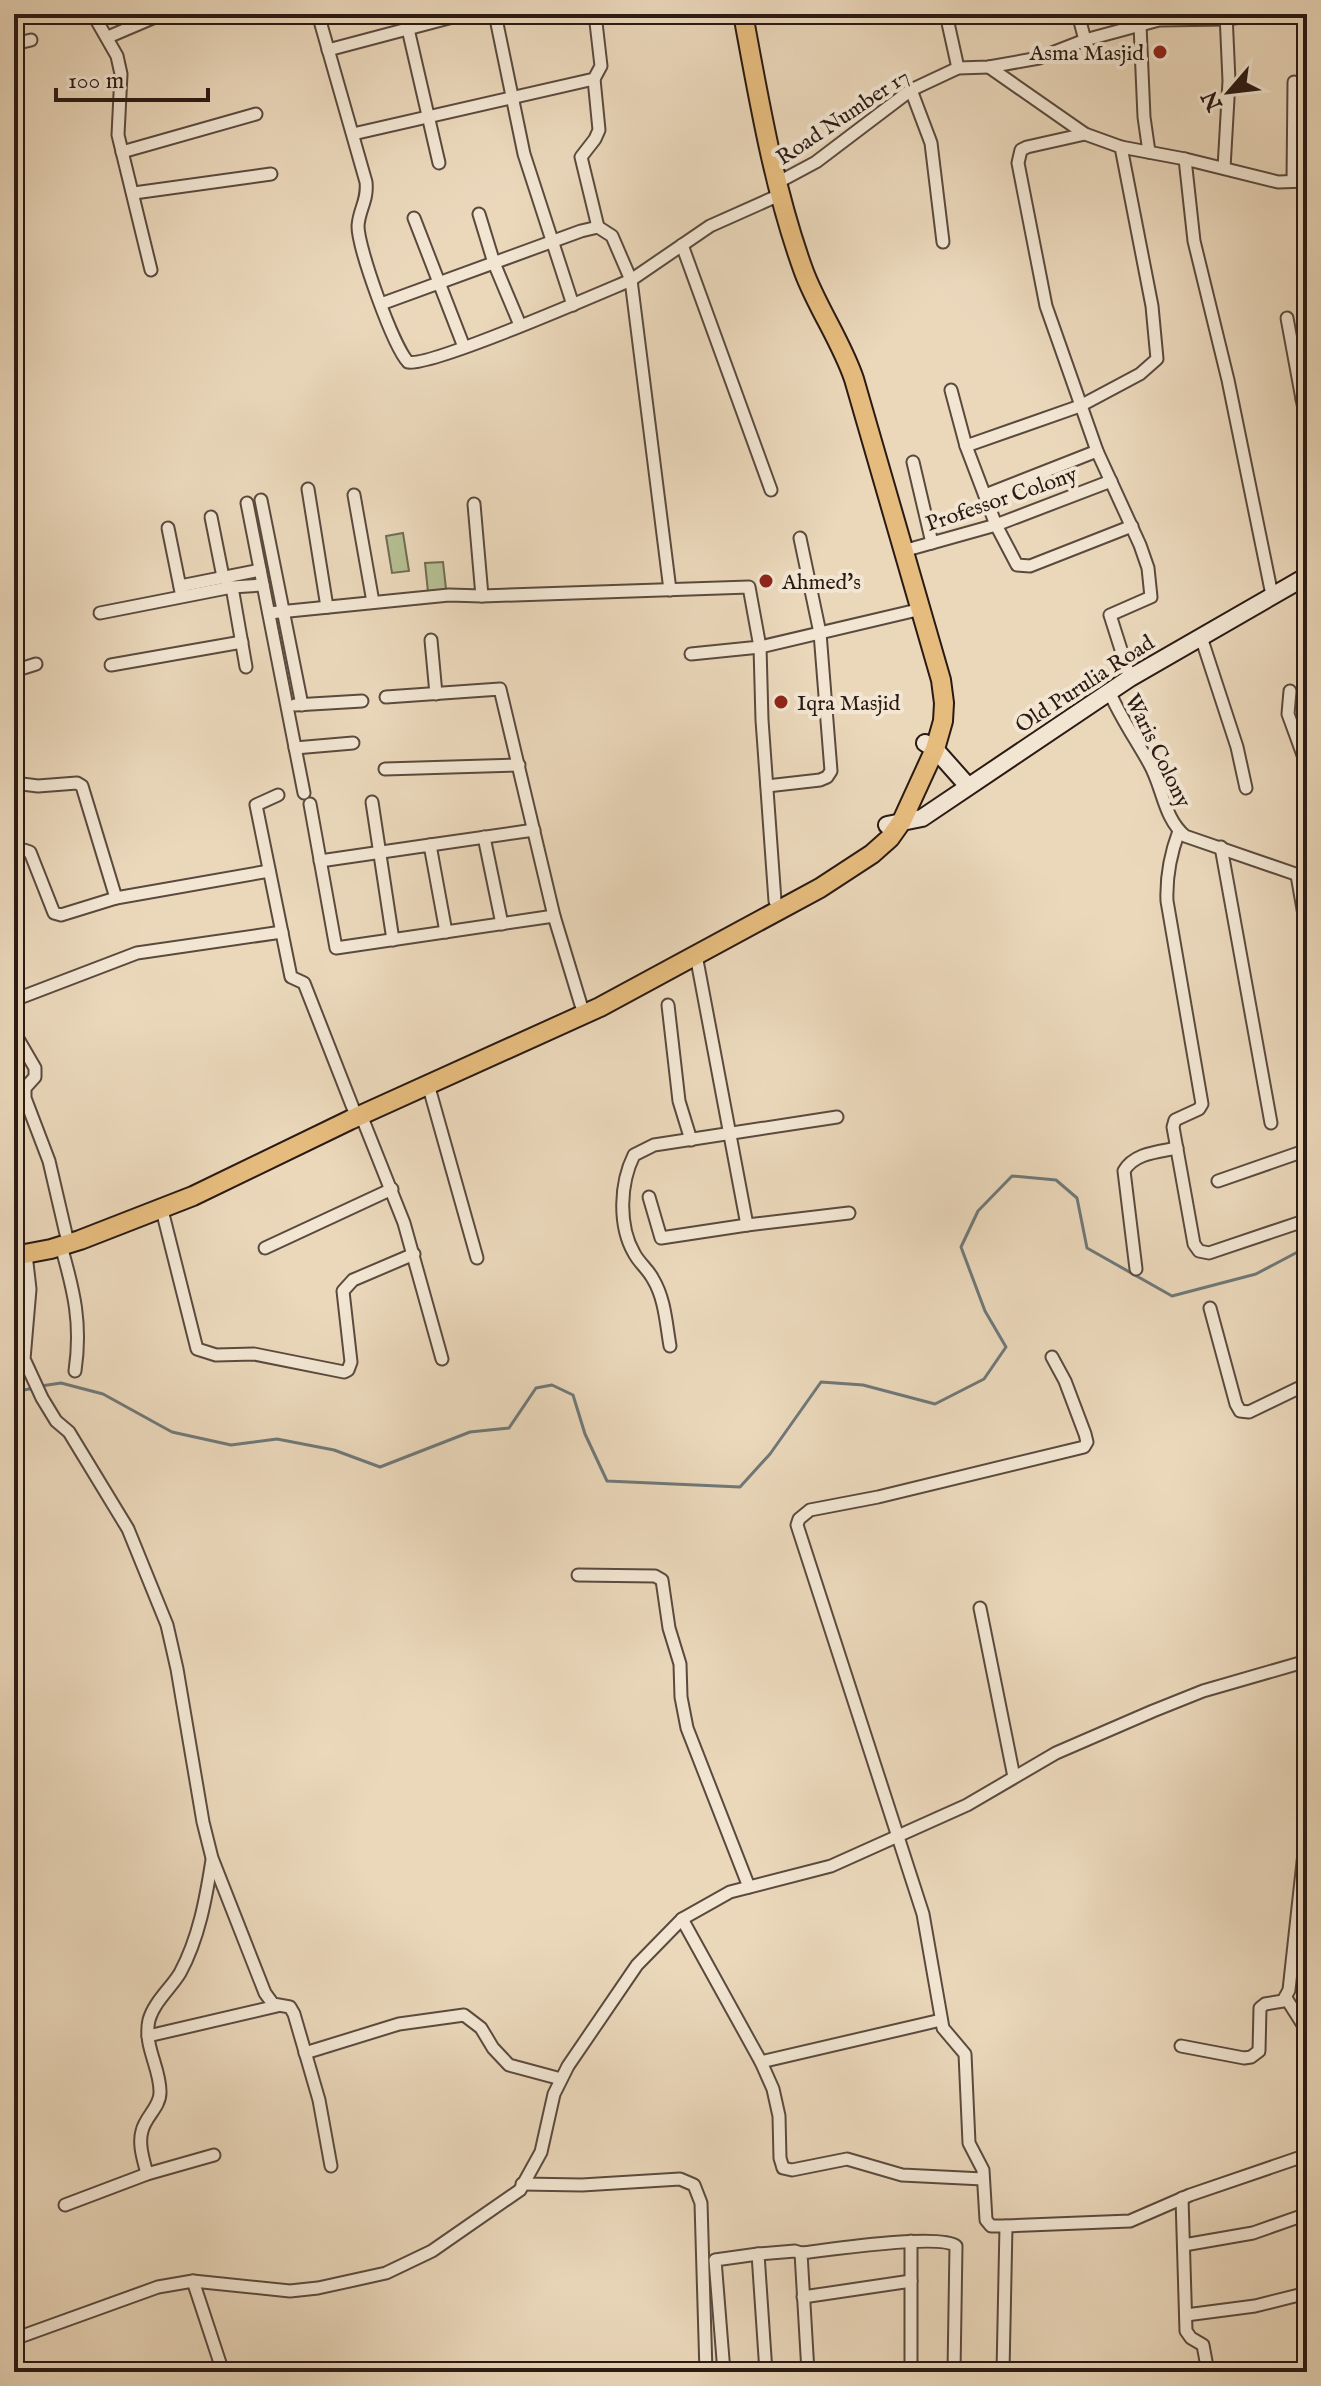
<svg xmlns="http://www.w3.org/2000/svg" width="1321" height="2386" font-family="'IM FELL English',serif">
<style>
.green{fill:#b5bf92;stroke:#706c53;stroke-width:2}
.lines{fill:none;stroke-linecap:round;stroke-linejoin:round}
.stream{stroke:#6f7878;stroke-width:3}
.minor-casing{stroke:#5a4a3e;stroke-width:15}
.secondary-casing{stroke:#2a1a14;stroke-width:20}
.trunk-casing{stroke:#2a1a14;stroke-width:22}
.minor{stroke:#f2e6d3;stroke-width:11}
.secondary{stroke:#f2e6d3;stroke-width:16}
.trunk{stroke:#e6bc7e;stroke-width:18}
.poi-dot{fill:#8f2418;stroke:#f2e6d3;stroke-width:3}
.labels{text-anchor:middle;stroke-width:8;stroke-linejoin:round;paint-order:stroke}
.poi-label{font-size:22px;fill:#2a1a14;stroke:#f2e6d3;text-anchor:start}
.street-label{font-size:22px;fill:#2a1a14;stroke:#f2e6d3}
</style>
<rect width="100%" height="100%" fill="#ebd8bb"/>
<filter id="stains"><feTurbulence type="fractalNoise" baseFrequency=".0025" numOctaves="4"/><feColorMatrix values="0 0 0 0 .2 0 0 0 0 .09 0 0 0 0 .02 0 0 0 .5 -.17"/></filter>
<radialGradient id="worn" r=".72"><stop offset=".6" stop-color="#630" stop-opacity="0"/><stop offset="1" stop-color="#630" stop-opacity=".3"/></radialGradient>
<g class="green">
<polygon points="403,533 409,571 392,573 386,536"/>
<polygon points="443,562 446,589 428,592 425,563"/>
</g>
<g class="lines">
<g class="stream">
<polyline points="41,1386 61,1383 103,1394 172,1432 231,1445 277,1439 334,1450 380,1467 470,1432 509,1428 536,1388 552,1385 573,1395 585,1434 607,1481 740,1487 770,1454 821,1382 863,1385 935,1404 984,1379 1006,1347 985,1311 961,1247 978,1211 1012,1176 1056,1180 1077,1198 1087,1248 1172,1296 1256,1274 1307,1247"/>
<polyline points="14,1392 34,1388"/>
</g>
<defs>
<g id="minor">
<polyline points="93,14 117,56 121,74 118,135 151,270"/>
<path d="M318 14 366 182C368 201 359 209 358 226 358 248 393 346 408 362 428 368 600 293 631 280L670 590"/>
<polyline points="495,14 524,154 573,305"/>
<polyline points="946,14 958,68"/>
<polyline points="1078,14 1085,40"/>
<polyline points="1140,25 1144,117 1149,152"/>
<polyline points="408,29 439,163"/>
<polyline points="108,37 162,14"/>
<polyline points="14,44 31,40"/>
<polyline points="328,50 464,14"/>
<polyline points="989,67 1085,134 1121,147 1185,159 1278,182 1307,181"/>
<polyline points="594,79 599,130 595,139 581,157 598,227"/>
<polyline points="911,90 931,143 943,242"/>
<polyline points="353,134 594,79 601,66 595,14"/>
<polyline points="1085,134 1027,147 1021,150 1018,163 1046,306 1097,451 1140,545 1148,568 1151,597 1110,615 1130,678"/>
<polyline points="122,152 256,114"/>
<polyline points="1185,159 1194,241 1228,380 1272,595"/>
<polyline points="1224,168 1229,81 1226,14"/>
<polyline points="1293,181 1294,82"/>
<polyline points="775,184 816,162 911,90 958,68 989,67 1039,58 1085,40 1159,20 1227,19 1261,14"/>
<polyline points="134,193 271,174"/>
<polyline points="479,214 494,263 520,325"/>
<polyline points="414,218 464,347"/>
<polyline points="682,245 771,490"/>
<polyline points="381,304 581,231 598,227 612,236 631,280 710,226 775,197"/>
<polyline points="1287,318 1302,399"/>
<polyline points="951,390 966,446 996,525 1017,565 1030,566 1132,526"/>
<polyline points="1306,398 1302,399 1307,423"/>
<polyline points="966,446 1080,406 1140,374 1157,359 1152,306 1121,147"/>
<polyline points="913,462 932,543"/>
<polyline points="308,489 327,607"/>
<polyline points="354,495 373,602"/>
<polyline points="985,495 1097,451"/>
<polyline points="261,500 302,705"/>
<polyline points="247,503 304,793"/>
<polyline points="474,504 482,596"/>
<polyline points="211,517 223,577 226,580"/>
<polyline points="168,528 181,592"/>
<polyline points="903,551 996,525 1111,481"/>
<polyline points="180,586 260,570"/>
<polyline points="100,613 232,587"/>
<polyline points="269,613 449,595 482,596 749,587 760,647 691,654"/>
<polyline points="1201,637 1237,747 1246,788"/>
<polyline points="431,640 436,694"/>
<polyline points="111,665 242,642"/>
<polyline points="246,667 232,587 263,585"/>
<polyline points="14,671 36,664"/>
<path d="M1109 691C1120 717 1135 738 1149 763 1163 787 1163 817 1185 836L1307 878"/>
<polyline points="1290,691 1288,714 1307,766"/>
<polyline points="386,697 500,689 554,916 581,1005"/>
<polyline points="295,705 362,701"/>
<polyline points="295,748 353,743"/>
<polyline points="385,769 519,765"/>
<polyline points="14,783 38,786 77,783 82,786 116,898 269,871"/>
<polyline points="767,786 820,780 827,777 831,771 820,633 800,538"/>
<polyline points="278,795 256,805 291,977 304,983 353,1108"/>
<polyline points="372,802 393,940"/>
<polyline points="310,804 336,948 554,916"/>
<path d="M1179 831C1170 855 1166 876 1167 901L1202 1104 1199 1109 1175 1120 1173 1127 1194 1244 1199 1251 1209 1253 1307 1220"/>
<polyline points="484,837 502,924"/>
<polyline points="430,845 534,830"/>
<polyline points="1221,847 1271,1123"/>
<polyline points="14,854 24,850 30,852 54,913 61,915 116,898"/>
<polyline points="320,861 430,845 446,932"/>
<polyline points="1297,875 1307,932"/>
<polyline points="775,901 762,720 760,647 913,611"/>
<polyline points="696,955 747,1225 849,1213"/>
<polyline points="14,1000 137,953 282,932"/>
<polyline points="668,1005 679,1101 691,1140"/>
<polyline points="14,1032 35,1068 35,1077 25,1088 25,1098 49,1161 66,1234"/>
<polyline points="428,1084 477,1258"/>
<polyline points="361,1115 404,1223 442,1359"/>
<polyline points="1218,1181 1307,1150"/>
<polyline points="649,1197 661,1238 747,1225"/>
<polyline points="162,1210 197,1349 216,1355 254,1354 344,1372 348,1370 351,1362 343,1291 353,1280 414,1254"/>
<path d="M61 1246C74 1291 82 1324 75 1371"/>
<polyline points="265,1248 392,1189"/>
<polyline points="26,1254 30,1289 24,1359 42,1398 56,1421 69,1432 128,1529 167,1625 177,1669 203,1822 212,1858 265,1993 273,2004 290,2007 294,2014 319,2100 331,2166"/>
<path d="M1136 1269 1124 1171C1134 1153 1158 1152 1177 1148"/>
<polyline points="1210,1308 1236,1404 1240,1411 1249,1412 1307,1384"/>
<path d="M670 1346C666 1323 665 1299 653 1279 648 1269 639 1263 634 1253 618 1225 620 1183 634 1155L654 1145 837 1117"/>
<polyline points="578,1575 655,1576 662,1580 669,1628 680,1664 681,1697 687,1728 749,1887"/>
<polyline points="980,1608 1014,1777"/>
<polyline points="1307,1848 1307,1826"/>
<polyline points="682,1919 761,2062 773,2089 779,2116 780,2158 783,2168 792,2170 847,2159 902,2175 983,2179"/>
<polyline points="1286,1998 1307,2031"/>
<polyline points="148,2036 277,2006"/>
<polyline points="1181,2046 1244,2058 1251,2057 1259,2051 1260,2008 1265,2004 1283,2001 1289,1990 1304,1853 1307,1847"/>
<polyline points="305,2053 399,2024 464,2015 481,2028 493,2048 509,2065 561,2079"/>
<polyline points="761,2062 941,2020"/>
<polyline points="14,2131 17,2130"/>
<path d="M147 2174C144 2161 138 2145 142 2131 145 2117 160 2107 160 2093 161 2069 143 2046 149 2020 154 2002 171 1988 180 1973 199 1938 206 1898 212 1860"/>
<polyline points="522,2184 582,2185 680,2179 694,2185 701,2203 706,2372"/>
<polyline points="1182,2198 1186,2331 1191,2338 1203,2345 1208,2372"/>
<polyline points="65,2205 147,2174 214,2155"/>
<polyline points="1006,2226 1130,2221 1190,2195 1307,2155"/>
<polyline points="1184,2245 1253,2233 1307,2214"/>
<polyline points="193,2281 223,2372"/>
<polyline points="803,2297 911,2281"/>
<polyline points="1186,2315 1255,2306 1307,2293"/>
<polyline points="14,2339 158,2287 193,2281 290,2291 318,2288 386,2273 432,2251 520,2190 541,2152 554,2094 568,2066 637,1965 682,1919 730,1892 831,1866 967,1805 1056,1753 1153,1711 1203,1691 1307,1661"/>
<polyline points="724,2372 715,2260 758,2254"/>
<polyline points="766,2372 758,2254 795,2251 801,2253"/>
<path d="M808 2372 801 2253C828 2250 939 2233 956 2246L954 2372"/>
<polyline points="911,2372 911,2241"/>
<polyline points="1003,2372 1006,2226 991,2226 986,2220 983,2170 969,2143 965,2054 943,2028 923,1914 797,1525 799,1519 810,1510 878,1497 1084,1447 1087,1442 1085,1434 1065,1381 1052,1357"/>
</g>
<g id="secondary">
<polyline points="925,743 935,749 967,785"/>
<polyline points="887,825 922,818 1130,678 1307,576"/>
</g>
<path id="trunk" d="M14 1256 51 1249 80 1240 193 1196 350 1120 600 1007 820 888 872 854 890 838 902 821 935 749 943 721 944 703 941 680 854 379C841 341 818 309 804 272 774 190 759 100 743 14"/>
</defs>
<use href="#minor" class="minor-casing"/>
<use href="#secondary" class="secondary-casing"/>
<use href="#trunk" class="trunk-casing"/>
<use href="#minor" class="minor"/>
<use href="#secondary" class="secondary"/>
<use href="#trunk" class="trunk"/>
</g>
<g class="poi-dot">
<circle cx="1160" cy="52" r="8"/>
<circle cx="766" cy="581" r="8"/>
<circle cx="781" cy="702" r="8"/>
</g>
<g class="labels">
<g class="poi-label">
<text x="1144" y="60" text-anchor="end">Asma Masjid</text>
<text x="782" y="589">Ahmed's</text>
<text x="797" y="710">Iqra Masjid</text>
</g>
<g class="street-label">
<text transform="translate(842 116) rotate(-34)" y="8">Road Number 17</text>
<text transform="translate(1001 498) rotate(-19)" y="8">Professor Colony</text>
<text transform="translate(1084 683) rotate(-33)" y="8">Old Purulia Road</text>
<text transform="translate(1159 750) rotate(64)" y="8">Waris Colony</text>
</g>
</g>
<rect width="1321" height="2386" fill="none" stroke="#ebd8bb" stroke-width="48"/>
<rect x="16" y="16" width="1289" height="2354" fill="none" stroke="#2a1a14" stroke-width="4"/>
<rect x="24" y="24" width="1273" height="2338" fill="none" stroke="#2a1a14" stroke-width="2"/>
<g transform="translate(1229 92) rotate(242)" stroke="#f2e6d3" stroke-width="6" paint-order="stroke">
<path d="M0-6L14 30L0 20L-14 30Z" fill="#2a1a14"/>
<text y="-12" font-size="22" font-weight="bold" text-anchor="middle" fill="#2a1a14">N</text>
</g>
<path d="M56 88v12h152v-12" fill="none" stroke="#2a1a14" stroke-width="4"/>
<text x="68" y="88" font-size="24" fill="#2a1a14" stroke="#f2e6d3" stroke-width="6" paint-order="stroke">100 m</text>
<rect width="100%" height="100%" filter="url(#stains)"/>
<rect width="100%" height="100%" fill="url(#worn)"/>
</svg>
